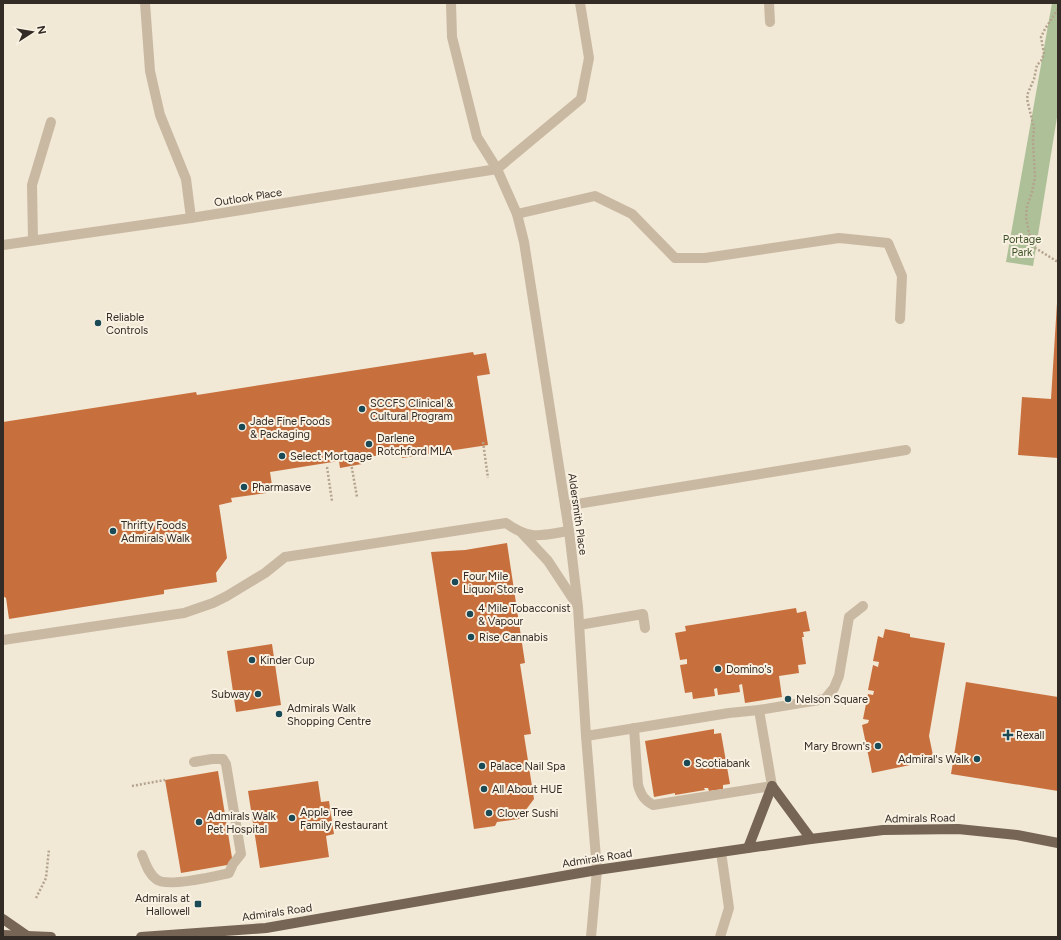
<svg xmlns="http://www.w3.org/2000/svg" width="1061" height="940" font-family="Figtree,sans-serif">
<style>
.green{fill:#adc097}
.building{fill:#c8703d}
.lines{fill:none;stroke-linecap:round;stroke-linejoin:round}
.path{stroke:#b4a38d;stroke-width:2.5;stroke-dasharray:2 2;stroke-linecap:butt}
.minor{stroke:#c9b9a2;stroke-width:10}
.major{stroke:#766455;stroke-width:10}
.poi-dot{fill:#1a4a55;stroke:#f9f1e2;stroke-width:1.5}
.labels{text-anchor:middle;stroke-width:4;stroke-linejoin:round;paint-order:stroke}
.street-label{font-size:11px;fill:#332b25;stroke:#f9f1e2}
.park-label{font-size:11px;fill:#3e5228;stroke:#f9f1e2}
.poi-label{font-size:11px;fill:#332b25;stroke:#f9f1e2;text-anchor:start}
</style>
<rect width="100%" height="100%" fill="#f1e8d6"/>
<polygon class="green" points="1052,3 1058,3 1058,111 1033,266 1006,262"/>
<g class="building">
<polygon points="1057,303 1058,303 1058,458 1018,455 1022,397 1051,399"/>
<polygon points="473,352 474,355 486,353 490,374 477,376 488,445 402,458 401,452 361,458 362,464 340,468 339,461 270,472 273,492 231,498 232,502 219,505 227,558 216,573 217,582 164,590 164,594 9,619 6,598 3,596 3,422 196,392 197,395"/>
<polygon points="507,543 525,663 520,664 531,734 524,735 534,799 519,819 497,822 495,826 474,829 431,552 465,550"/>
<polygon points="796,608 797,613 806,611 810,631 803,632 804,637 802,637 806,664 798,665 799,673 779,676 782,697 745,703 742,684 739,685 740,692 718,695 717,688 714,689 715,696 693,699 692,692 685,693 680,665 687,664 687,659 680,660 675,633 686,631 685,626"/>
<polygon points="885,629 910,634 910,637 945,643 929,736 934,760 872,773 862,725 868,723 869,720 863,719 868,694 873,695 874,691 868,690 873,665 878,667 879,662 873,661 878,636 883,638"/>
<polygon points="272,644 281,705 236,712 227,651"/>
<polygon points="966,682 1058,697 1058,791 951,774"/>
<polygon points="714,729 714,734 721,733 730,784 723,785 723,789 709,791 708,788 704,788 705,790 675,795 675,793 654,797 645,741"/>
<polygon points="218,771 233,864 181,873 165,780"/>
<polygon points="318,781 321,802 329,801 334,834 326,836 329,857 260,868 248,791"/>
</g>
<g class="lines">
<g class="path">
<polyline points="1058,9 1045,29 1041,37 1044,54 1041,61 1037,65 1034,79 1028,93 1027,99 1034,128 1033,141 1035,177 1032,192 1027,207 1026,218 1032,246 1058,262"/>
<polyline points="483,442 488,478"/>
<polyline points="351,463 357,497"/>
<polyline points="327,467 332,501"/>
<polyline points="132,786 165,780"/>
<polyline points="36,898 46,878 49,849"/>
</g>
<g class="minor">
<polyline points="145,3 150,71 160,115 186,179 191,218"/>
<polyline points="451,3 452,37 477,137 497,169 517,214 524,242 569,531 578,607 586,736 597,870 591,937"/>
<polyline points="769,3 770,22"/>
<polyline points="517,214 595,196 632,214 675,258 705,258 839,238 888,243 902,276 900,319"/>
<polyline points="33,240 32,185 51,122"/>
<polyline points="3,245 191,218 497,169 581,99 589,58 580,3"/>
<polyline points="565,506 906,450"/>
<polyline points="521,532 548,561 577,605"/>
<polyline points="579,625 643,614 645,628"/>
<path d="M3 640 184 613 213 603 227 596 265 573 285 557 506 523C531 541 541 535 569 531"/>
<path d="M634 728 638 785C641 795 644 800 653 805L772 786 759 710"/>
<polyline points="586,736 729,713 759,710 825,699 834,688 839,676 849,617 863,606"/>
<path d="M142 855C146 864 148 873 156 879 166 888 215 876 229 873L233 864 241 854 226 764 223 759H212L194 762"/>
<polyline points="720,937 729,908 721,852"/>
</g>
<g class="major">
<polyline points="772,786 811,839"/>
<polyline points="748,848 772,786"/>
<polyline points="3,919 26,935"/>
<polyline points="3,935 51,937"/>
<polyline points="141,937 266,928 597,870 811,839 883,830 958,829 1017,835 1058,843"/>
</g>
</g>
<g class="poi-dot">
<circle cx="98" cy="323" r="4"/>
<circle cx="362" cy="409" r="4"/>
<circle cx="242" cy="427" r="4"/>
<circle cx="369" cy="444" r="4"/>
<circle cx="282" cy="456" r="4"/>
<circle cx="244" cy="487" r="4"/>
<circle cx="113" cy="531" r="4"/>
<circle cx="455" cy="582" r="4"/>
<circle cx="470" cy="614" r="4"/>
<circle cx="471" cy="637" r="4"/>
<circle cx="252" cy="660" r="4"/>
<circle cx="718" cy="669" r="4"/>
<circle cx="258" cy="694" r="4"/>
<circle cx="788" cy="699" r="4"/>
<circle cx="279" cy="714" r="4"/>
<path d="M1006 729h4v4h4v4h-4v4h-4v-4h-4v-4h4z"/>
<circle cx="878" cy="746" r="4"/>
<circle cx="977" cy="759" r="4"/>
<circle cx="687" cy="763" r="4"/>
<circle cx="482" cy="766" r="4"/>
<circle cx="484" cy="789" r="4"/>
<circle cx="489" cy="813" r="4"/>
<circle cx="292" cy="818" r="4"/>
<circle cx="199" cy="822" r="4"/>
<rect x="194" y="900" width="8" height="8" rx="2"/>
</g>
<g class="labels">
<g class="street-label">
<text transform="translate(248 197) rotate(-9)" y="4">Outlook Place</text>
<text transform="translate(578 514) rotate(82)" y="4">Aldersmith Place</text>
<text transform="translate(920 818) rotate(-1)" y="4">Admirals Road</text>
<text transform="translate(597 858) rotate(-9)" y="4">Admirals Road</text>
<text transform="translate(277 912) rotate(-8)" y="4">Admirals Road</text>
</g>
<g class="park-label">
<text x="1022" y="243">Portage<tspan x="1022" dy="13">Park</tspan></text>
</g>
<g class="poi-label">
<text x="106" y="321">Reliable<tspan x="106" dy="13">Controls</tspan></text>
<text x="370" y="407">SCCFS Clinical &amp;<tspan x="370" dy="13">Cultural Program</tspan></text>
<text x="250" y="425">Jade Fine Foods<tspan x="250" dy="13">&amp; Packaging</tspan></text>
<text x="377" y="442">Darlene<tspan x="377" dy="13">Rotchford MLA</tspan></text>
<text x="290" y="460">Select Mortgage</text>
<text x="252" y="491">Pharmasave</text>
<text x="121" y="529">Thrifty Foods<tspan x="121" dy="13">Admirals Walk</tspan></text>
<text x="463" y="580">Four Mile<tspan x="463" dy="13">Liquor Store</tspan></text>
<text x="478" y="612">4 Mile Tobacconist<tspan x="478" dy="13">&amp; Vapour</tspan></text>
<text x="479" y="641">Rise Cannabis</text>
<text x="260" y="664">Kinder Cup</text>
<text x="726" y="673">Domino's</text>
<text x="250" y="698" text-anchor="end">Subway</text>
<text x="796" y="703">Nelson Square</text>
<text x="287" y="712">Admirals Walk<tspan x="287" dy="13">Shopping Centre</tspan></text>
<text x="1016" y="739">Rexall</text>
<text x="870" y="750" text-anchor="end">Mary Brown's</text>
<text x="969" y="763" text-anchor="end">Admiral's Walk</text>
<text x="695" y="767">Scotiabank</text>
<text x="490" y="770">Palace Nail Spa</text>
<text x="492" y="793">All About HUE</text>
<text x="300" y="816">Apple Tree<tspan x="300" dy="13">Family Restaurant</tspan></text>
<text x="497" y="817">Clover Sushi</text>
<text x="207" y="820">Admirals Walk<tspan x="207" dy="13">Pet Hospital</tspan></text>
<text x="190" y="902" text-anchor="end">Admirals at<tspan x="190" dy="13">Hallowell</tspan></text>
</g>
</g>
<rect width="1061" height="940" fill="none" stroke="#332b25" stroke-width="8"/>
<g transform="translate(32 32) rotate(78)" stroke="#f9f1e2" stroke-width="3" paint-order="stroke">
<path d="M0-3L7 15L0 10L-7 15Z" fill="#332b25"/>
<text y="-6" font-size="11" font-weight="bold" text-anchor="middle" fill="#332b25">N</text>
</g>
</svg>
